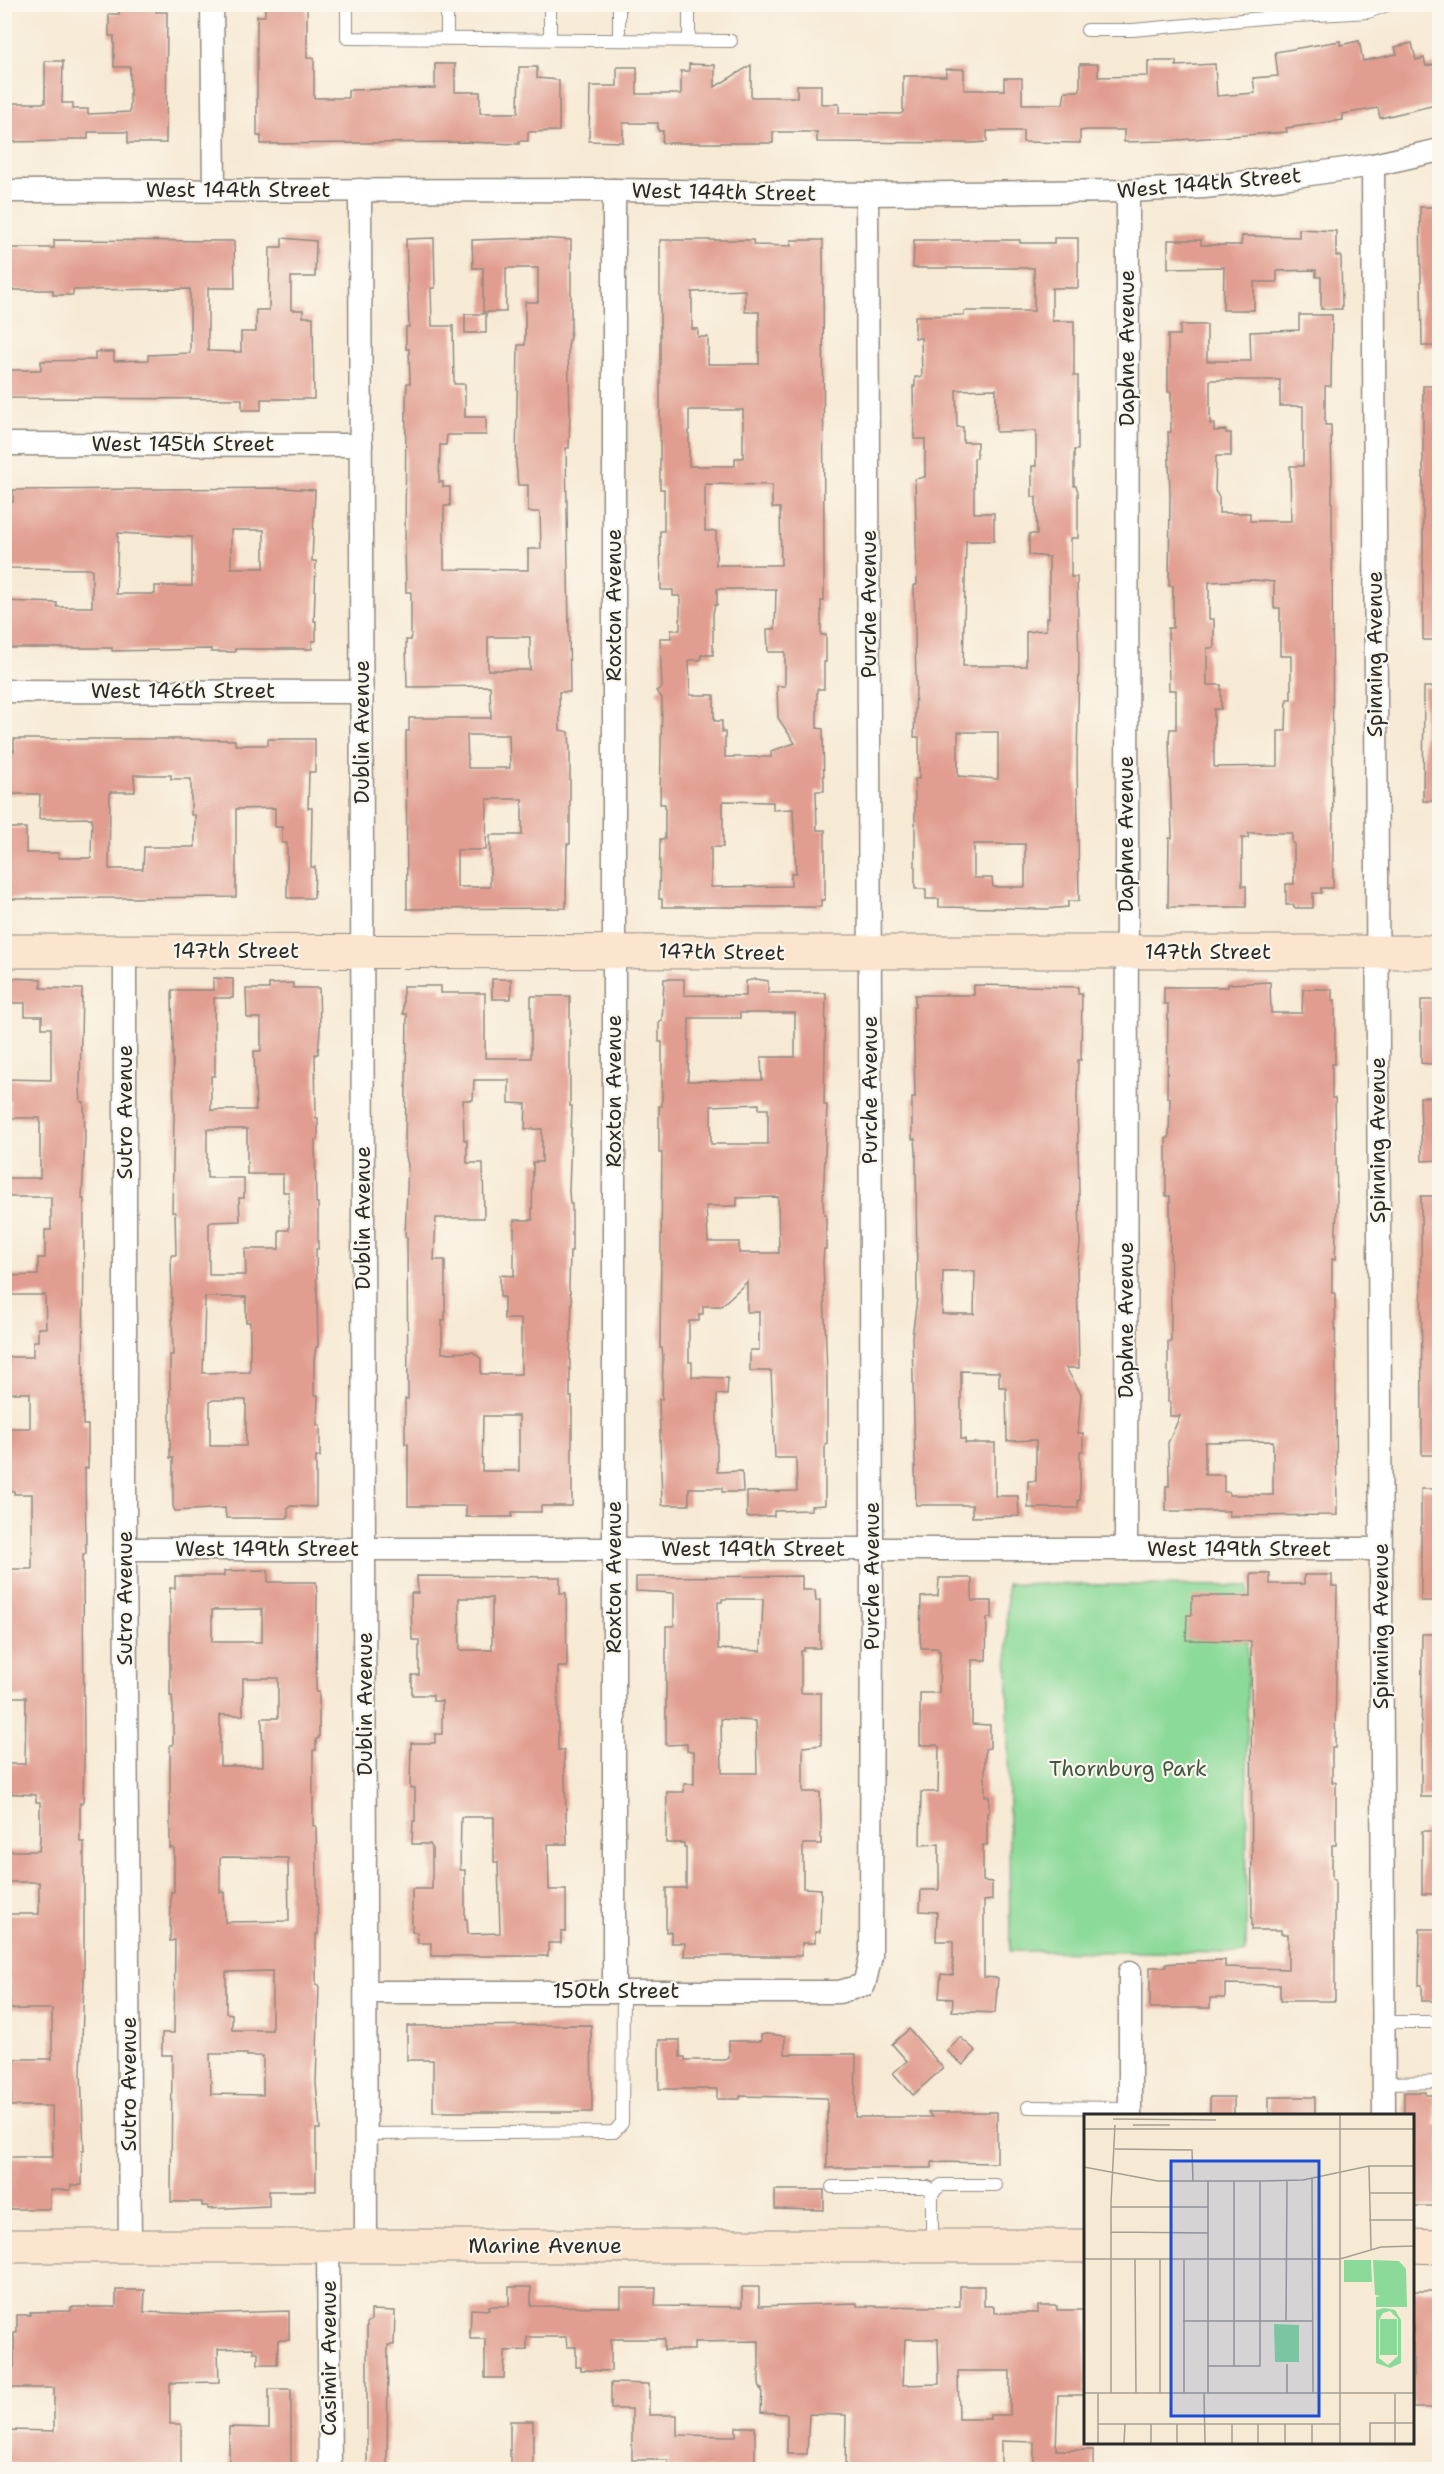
<svg xmlns="http://www.w3.org/2000/svg" width="1444" height="2474" font-family="'Shantell Sans',sans-serif">
<style>
.green{fill:#8cda99;stroke:#5c8262;stroke-width:1.5}
.building{fill:#e19e90;fill-rule:evenodd}
.lines{fill:none;stroke-linecap:round;stroke-linejoin:round}
.lane-casing{stroke:#918a80;stroke-width:14}
.street-casing{stroke:#918a80;stroke-width:25}
.secondary-casing{stroke:#918a80;stroke-width:35}
.lane{stroke:#fff;stroke-width:12}
.street{stroke:#fff;stroke-width:22}
.secondary{stroke:#fbe5cf;stroke-width:33}
.labels{text-anchor:middle;stroke-width:4.5;stroke-linejoin:round;paint-order:stroke}
.street-label{font-size:21px;fill:#2b2b2b;stroke:#fbf7ec}
.park-label{font-size:21px;fill:#435746;stroke:#fbf7ec}
.inset-road{fill:none;stroke:#a59e91;stroke-width:1.5}
.view{fill:#1d4ed8;fill-opacity:0.15;stroke:#1d4ed8;stroke-width:3}
.inset-edge{fill:none;stroke:#2b2b2b;stroke-width:3}
</style>
<rect width="100%" height="100%" fill="#fbf7ec"/>
<filter id="ink" filterUnits="userSpaceOnUse"><feTurbulence type="fractalNoise" baseFrequency=".0167" numOctaves="2"/><feDisplacementMap in="SourceGraphic" scale="12" xChannelSelector="R" yChannelSelector="G"/><feConvolveMatrix kernelMatrix="1 2 1 2 8 2 1 2 1" color-interpolation-filters="sRGB"/></filter>
<filter id="wash" filterUnits="userSpaceOnUse"><feTurbulence type="fractalNoise" baseFrequency=".008" numOctaves="4" result="noise"/><feDisplacementMap in="SourceGraphic" scale="24" xChannelSelector="R" yChannelSelector="G"/><feGaussianBlur stdDeviation="1.35" result="paint"/><feColorMatrix in="noise" values="0 0 0 0 0 0 0 0 0 0 0 0 0 0 0 0 0 1.4 0 .05"/><feComposite in="paint" operator="in"/></filter>
<g filter="url(#wash)">
<rect width="100%" height="100%" fill="#f7ead5"/>
<polygon class="green" points="1007,1584 1248,1586 1246,1953 1010,1951"/>
<g id="blocks">
<g class="building">
<polygon points="121,4 156,6 156,12 167,12 166,143 128,143 128,132 88,132 88,139 68,139 68,141 8,142 7,103 45,103 45,61 63,61 62,103 73,103 73,109 88,109 88,114 130,112 130,67 114,67 114,36 109,36 109,14 119,14 119,7"/>
<polygon points="265,4 307,8 307,58 314,58 314,98 348,98 348,90 435,88 435,64 455,64 455,92 480,92 480,113 518,113 519,67 537,67 537,78 559,80 559,131 528,132 528,141 519,141 519,144 468,142 261,144 261,136 257,136 257,16 265,16"/>
<polygon points="1340,41 1340,45 1359,41 1363,61 1397,54 1395,47 1412,43 1416,60 1424,58 1426,66 1440,63 1440,104 1380,118 1378,108 1342,114 1343,120 1286,128 1287,132 1166,141 1124,142 1124,130 1087,130 1080,131 1080,143 1023,142 1023,131 987,131 987,142 972,143 817,142 817,132 773,132 773,143 662,143 663,131 658,131 658,123 623,123 623,142 589,141 590,86 617,86 617,67 637,67 637,94 681,94 681,71 689,71 689,64 715,65 715,87 751,65 751,97 797,97 797,85 821,85 821,104 839,104 839,113 900,114 903,112 903,76 946,76 946,69 964,69 964,90 1004,90 1004,78 1022,78 1022,104 1063,104 1065,91 1080,91 1080,64 1098,64 1098,77 1148,76 1148,61 1176,61 1176,66 1215,64 1217,96 1255,93 1253,78 1278,76 1275,52"/>
<polygon points="1420,207 1440,207 1440,346 1422,346"/>
<polygon points="1299,229 1336,231 1336,256 1341,256 1342,309 1321,309 1321,277 1316,277 1316,270 1277,271 1277,282 1254,282 1254,310 1223,310 1224,267 1168,268 1168,240 1201,240 1201,245 1241,245 1242,236 1299,237"/>
<polygon points="282,238 316,241 315,277 291,277 291,310 303,310 303,317 313,317 314,399 261,399 261,410 242,410 242,399 4,398 4,370 41,370 41,361 92,360 95,360 95,352 114,352 114,361 148,360 148,355 190,353 190,289 73,290 73,295 53,295 53,290 10,290 10,278 4,278 4,248 54,248 54,240 234,241 235,288 208,288 208,351 241,352 241,332 256,332 256,310 269,310 270,247 282,247"/>
<path d="M434 238 435 288H431L432 326H453L454 384H465V417H486V435H447L446 445H440L439 482H443V487H450V506H444V569L528 570V549H541L540 512H528V485H518L516 462 518 345H525V302H538V268H506V312H483V268H473L472 240 537 238 571 240V330L568 347 570 413 569 448H566L570 692H559L560 730 569 732 570 749V844H567L566 908 407 909 406 731H409V718H491L490 686 407 687 406 640H411V592H406L405 549 406 400 407 383H410L409 349H406V327H409L406 239ZM488 637H530V670H488ZM467 735H509L510 768H468ZM487 799H522V835H490V887H457V850H486Z"/>
<path d="M1054 238H1078V288H1052V321H1074V376H1078V450H1074V486H1076L1078 492V538H1071V577H1077L1079 664 1077 759 1079 901H1068V907L1047 909 939 907V899H926V889H915V779H919V737H914L916 685 914 585H917L915 479 925 477V439H914L913 386H915V377H922L921 338H915V316L964 315V311H1034V268H913L914 240H1020V243H1054ZM996 389V432L1036 431V466H1032V497H1036L1037 534H1029V555L1049 557V618H1046V630L1026 632V666H963L966 541H994V513H974V458H977V442H963V427H957L956 390ZM958 732H998V779L958 776ZM974 844H1025V887H993L992 878H974Z"/>
<path d="M660 240H753L754 245 791 246V240H823L824 582V601H821V635H826V662H824V689H817V728L823 729 824 791H816L817 830H825V900H821V907H662V899H659L660 839H665V804H660L662 698 656 691 662 688 660 638H671V630H680V596H673V590H661L660 531H664V489H660ZM745 290V312H759V364H708V337H698V329H692V292ZM689 410H743V458H735V466H689ZM705 484 772 485V508H780L781 565H716V531H705ZM717 589H776L775 629H767L768 652H785V686H777L778 718 795 743 771 751V757H725V732H722V721H714V695H690L689 660H701V655H713V613L715 605H717ZM723 801 773 802V810L793 809 796 873H791V886L711 887V847H723Z"/>
<rect x="465" y="314" width="21" height="19"/>
<path d="M1299 315H1332L1331 386H1325V425H1331L1332 492 1333 888H1321V893H1313V908H1294V905H1286V884H1294V843H1292V833H1249L1248 838H1242V886H1246V907H1168L1169 838H1172L1169 738 1170 729H1176V690H1169L1168 628H1173V586H1169L1170 493 1168 432H1171V392H1168V335H1180V325H1207V361H1251L1250 332 1299 330ZM1210 380H1280V406H1303V466H1290L1291 521H1250V513H1219V497L1215 491 1216 456H1231V433H1226V430L1214 431V424H1210ZM1254 580 1274 582V608H1280V656H1291V699H1287L1286 731H1278V766L1214 767V709H1221V685H1207V648H1214V619H1209V582Z"/>
<rect x="1423" y="386" width="17" height="254"/>
<path d="M284 488 315 490 312 561H316L314 621H316V641H312V649H235V652H211V649L112 651V648H4V601L57 603V607H92V569L4 568V509H8V502H13V490ZM231 530H264V568H231ZM118 533 192 537V586H155V594H116Z"/>
<polygon points="1424,687 1440,687 1440,801 1423,801"/>
<path d="M14 739H174L235 740V745H268V739H315V772H309L308 808H312L311 867H315L314 898H287V843H282V827H275V808L236 809V897L6 899V828H26V853H59V858H91L92 818 39 819 40 794H4V759H8V751H14ZM134 775H171V779H191V815H195V847H144L143 869H109L110 792H135Z"/>
<polygon points="4,978 41,979 41,988 82,989 80,1087 81,1102 84,1102 85,1137 82,1199 84,1199 83,1425 88,1425 88,1468 85,1468 86,1554 83,1554 84,1760 83,1803 80,1803 80,1842 84,1842 84,1979 81,2072 84,2151 82,2151 82,2185 71,2185 71,2190 50,2190 50,2209 4,2209 4,2157 53,2157 52,2106 11,2106 11,2077 4,2077 4,2059 52,2059 52,2009 10,2009 10,1980 4,1980 4,1914 39,1914 39,1882 4,1882 4,1851 39,1851 40,1838 40,1802 36,1802 36,1795 4,1793 4,1764 25,1764 26,1697 4,1697 4,1569 32,1569 32,1494 14,1494 14,1491 4,1491 4,1428 30,1428 30,1393 4,1393 4,1373 9,1373 9,1357 33,1357 33,1341 38,1341 38,1328 46,1328 45,1295 4,1295 4,1276 38,1275 38,1258 45,1258 45,1230 51,1230 51,1197 4,1197 4,1178 40,1178 40,1118 10,1118 10,1100 4,1100 4,1079 51,1080 51,1028 42,1028 42,1016 25,1016 25,1003 4,1003"/>
<path d="M213 978 233 979V998H214L215 1076H211V1110H256L254 1051H261V1018H247L246 989H269V984L293 983V988H319L320 1029 318 1054H315L316 1118H318V1140H315L316 1203H318V1249H316L318 1347H316L314 1360V1395H318L317 1425H320V1457H316V1507L291 1506 288 1508V1518H226L225 1508 175 1511 173 1506V1458H170V1355H173L171 1255H176L175 1212H172L174 1118 172 990H213ZM207 1129H247V1174H283V1192H289V1230H279V1249H245L246 1275H209V1224L211 1222 240 1221 239 1198H244V1178H207ZM205 1297H246V1322H250V1372L203 1373ZM213 1400H246V1446H210V1402Z"/>
<rect x="492" y="979" width="19" height="20"/>
<path d="M664 979H684V995L746 996V981L756 979 768 981V993H826L824 1105H827L823 1203 824 1215H826V1249H824L823 1262 827 1374V1444H825V1505L811 1506V1510L774 1511V1516L747 1517V1492L797 1491 796 1458H775L771 1371H750V1350H759V1312H747V1282L721 1306H703V1314H699V1321H689V1362H692V1377L728 1378 727 1395 717 1394V1472L742 1471 743 1492H722V1488H689V1505H662L659 1399H662L663 1357 662 1348H660L662 1153H659V1106H662V1042H659V1021H662ZM740 1013H795V1057H761L762 1080 688 1081 689 1018H740ZM759 1104V1109H768V1144H711V1106ZM778 1197 779 1253H739V1242H708L706 1206H737V1198Z"/>
<path d="M1270 982 1271 1013H1302L1303 989H1332V1000H1335V1064H1332V1098H1335L1337 1203 1335 1260 1332 1259V1293H1335L1337 1515 1229 1516V1511H1166V1486H1169V1475L1168 1443 1180 1416H1170V1402H1168V1342H1171L1170 1196H1166V1138H1169L1170 1098H1167L1168 1004H1164V987H1228V984ZM1273 1441V1495H1229V1492H1224V1475H1205V1442Z"/>
<path d="M974 985 1078 987V994H1082L1081 1060H1078L1077 1098 1080 1244 1077 1269 1079 1368H1066L1081 1394 1078 1433H1083V1451H1080V1500H1078V1508H1028V1481H1036V1440L1007 1441 1006 1387H999V1372L961 1371V1439H965V1443H995V1496H1018L1019 1516 972 1517V1505H916L912 1337 917 1299 916 1151 915 1139H912V1098H915L913 1007H915V995H974ZM943 1271H975L974 1314H942Z"/>
<path d="M403 986H441V993H485V1058H531V996H570V1106H572L569 1191 570 1204H572V1251H570L569 1288 572 1300 570 1359V1397H572V1506H541V1512H512V1517H466V1506H408V1444H405V1399H408L407 1237H405L408 1165 405 1152 407 1014H403ZM474 1080H509V1103L526 1104 525 1129H542V1162H533L532 1220H514V1276L500 1275V1297H504V1319H521V1374H481V1359L473 1352 442 1353V1320H445V1260H434L436 1218H484L483 1163H467V1140H464L463 1100H473ZM483 1416H519V1471H482Z"/>
<polygon points="1421,1000 1440,1000 1440,1065 1421,1063"/>
<polygon points="1420,1097 1440,1097 1440,1160 1422,1161"/>
<polygon points="1421,1196 1440,1196 1440,1455 1422,1455"/>
<rect x="1421" y="1489" width="19" height="112"/>
<path d="M268 1570V1582H316L317 1594 316 1692H319V1738L316 1739V1750H313V1826H316L318 1934H316V1985H319L316 2083 320 2129H316V2191H269V2206L208 2209V2206H202V2202H171L172 2055H162V2033H174L175 1940 170 1941 171 1892H174V1848H170V1745H173V1708L172 1696H170V1588H175V1576H224V1571ZM262 1609V1642H212V1610ZM243 1678H278V1718H262L263 1766H220V1715H243ZM223 1857 288 1858 289 1921 225 1922 224 1892H220V1859ZM272 1971V2030H232V2014L226 2013V1972ZM210 2054H247V2056H263V2095L211 2094Z"/>
<polygon points="1251,1574 1270,1574 1270,1584 1304,1584 1304,1575 1332,1575 1332,1586 1337,1586 1335,1748 1332,1748 1332,1782 1336,1782 1336,1845 1332,1845 1332,1879 1335,1879 1335,2001 1280,2001 1280,1985 1225,1984 1225,1998 1210,1998 1210,2008 1150,2008 1150,1967 1166,1967 1166,1964 1177,1963 1196,1963 1196,1961 1225,1960 1225,1967 1288,1969 1288,1934 1281,1934 1281,1930 1252,1930 1251,1641 1186,1640 1187,1615 1192,1615 1192,1596 1251,1596"/>
<path d="M417 1576 560 1577V1593H566L567 1667H558V1750H564L567 1844H548L549 1890H566V1932H561V1943H548V1956H431V1943H418L417 1932H412V1889H432V1848L430 1844H412L413 1821H415V1788H410L411 1743H435V1734H442V1701H433V1695H412V1675H419V1640H412L411 1593H418ZM459 1598H492V1650H460ZM461 1817H494V1862H498L500 1933 468 1934 467 1919H465V1870H460Z"/>
<path d="M802 1576V1590H815L816 1601 820 1600V1648H804V1651H801V1693H821V1745L803 1747V1792H820L821 1821V1844H803V1888L821 1889 820 1932H815V1943H802V1956H684L685 1943H671V1932H666V1888H686V1847H684V1843H666L667 1792H684V1784H694V1751H687V1744L666 1745V1626H674V1593L636 1591V1577ZM722 1599H763L761 1651 718 1649V1602H722ZM721 1719 756 1721 757 1773H722Z"/>
<polygon points="939,1578 972,1578 972,1601 992,1601 992,1618 987,1618 986,1660 972,1660 972,1724 990,1725 990,1748 985,1749 985,1796 989,1796 989,1813 987,1813 987,1845 983,1845 983,1881 992,1882 992,1900 984,1901 984,1977 998,1978 995,2013 952,2011 953,1999 939,1998 941,1974 953,1975 953,1941 936,1941 937,1912 920,1911 921,1890 938,1890 939,1888 939,1844 920,1845 921,1792 938,1792 939,1747 937,1745 920,1745 920,1693 939,1693 940,1651 938,1651 938,1648 921,1648 920,1637 921,1597 938,1596"/>
<polygon points="1422,1634 1440,1634 1440,1797 1421,1797"/>
<rect x="1422" y="1831" width="18" height="63"/>
<polygon points="1420,1929 1440,1929 1440,2001 1422,2001 1422,1985 1419,1985"/>
<polygon points="591,2025 592,2112 433,2112 433,2060 407,2060 407,2026"/>
<polygon points="909,2029 943,2068 913,2095 893,2073 907,2061 892,2044"/>
<polygon points="766,2034 785,2036 785,2054 856,2054 855,2117 932,2117 928,2112 997,2112 997,2163 932,2162 932,2168 827,2168 827,2098 740,2096 740,2099 717,2099 717,2089 659,2089 659,2040 680,2040 680,2057 685,2057 685,2060 725,2060 729,2058 729,2041 761,2041 761,2035"/>
<polygon points="960,2037 976,2051 963,2065 947,2051"/>
<polygon points="1404,2092 1426,2092 1426,2095 1435,2095 1435,2125 1440,2125 1440,2206 1413,2206 1413,2115 1404,2115"/>
<rect x="1210" y="2097" width="24" height="18"/>
<rect x="1269" y="2097" width="46" height="18"/>
<polygon points="775,2190 824,2190 824,2210 775,2209"/>
<path d="M960 2286H984V2306H994V2313H1038V2306H1057V2310H1086V2395H1058L1056 2450H1093V2469H1034V2442L1001 2441V2469H845L846 2415 809 2414 807 2454H787V2414L761 2412 762 2389H760L759 2382V2341L694 2342V2350H664V2339H611V2371L581 2370V2367H576V2347H567L566 2337H527V2350L505 2351 504 2378H485V2339H470L471 2309 489 2310V2306H509V2287H531V2306L621 2307V2288H656L655 2306 742 2307V2287H759V2306L857 2303V2306L941 2307 960 2306ZM905 2339H938L939 2384 903 2385ZM958 2371H1010V2415H990V2419H959Z"/>
<polygon points="116,2290 145,2290 144,2312 195,2314 289,2311 289,2340 278,2340 277,2364 258,2364 258,2352 253,2352 253,2348 218,2349 219,2382 170,2383 170,2424 181,2424 181,2469 19,2469 19,2464 6,2463 6,2430 54,2431 54,2388 5,2388 5,2367 14,2367 14,2333 17,2333 17,2315 30,2315 30,2312 71,2311 71,2307 116,2307"/>
<rect x="1413" y="2291" width="27" height="117"/>
<polygon points="371,2310 395,2311 394,2345 388,2345 387,2469 367,2469 367,2323 371,2320"/>
<polygon points="611,2383 649,2384 649,2415 677,2415 677,2435 736,2436 736,2427 755,2427 755,2469 668,2469 668,2460 632,2460 632,2409 611,2409"/>
<polygon points="269,2389 291,2389 291,2469 229,2469 229,2427 269,2428"/>
<polygon points="510,2421 533,2421 533,2468 530,2469 510,2469"/>
</g>
</g>
</g>
<g filter="url(#ink)">
<use href="#blocks" fill-opacity="0" stroke="#918a80" stroke-width="1.5"/>
<g class="lines">
<defs>
<g id="lane">
<polyline points="347,4 347,38 731,41"/>
<polyline points="550,4 550,38"/>
<polyline points="1087,30 1133,30 1274,17 1336,14 1368,12 1390,4"/>
<polyline points="447,38 447,4"/>
<polyline points="619,38 619,4"/>
<polyline points="689,40 689,4"/>
<polyline points="1383,2022 1440,2022"/>
<polyline points="1384,2083 1440,2082"/>
<polyline points="1028,2107 1130,2108"/>
<polyline points="366,2134 614,2132 622,2123 623,1991"/>
<polyline points="832,2187 928,2187 932,2193 932,2245"/>
<polyline points="932,2193 941,2185 996,2185"/>
</g>
<g id="street">
<polyline points="212,4 214,189"/>
<polyline points="1373,165 1384,2116"/>
<polyline points="360,190 366,2246"/>
<polyline points="614,190 614,1991"/>
<polyline points="4,191 614,190 867,194 1128,191 1204,187 1282,178 1373,165 1440,150"/>
<polyline points="4,444 361,445"/>
<polyline points="4,691 362,692"/>
<polyline points="125,950 125,1549 130,2246"/>
<polyline points="125,1549 1381,1549"/>
<polyline points="1126,1549 1128,191"/>
<polyline points="1130,1972 1130,2116"/>
<polyline points="366,1992 839,1992 864,1985 871,1956 872,1549 867,194"/>
<polyline points="328,2246 330,2470"/>
</g>
<g id="secondary">
<path d="M4 951C483 948 961 956 1440 952"/>
<polyline points="4,2246 1086,2246"/>
<polyline points="1412,2246 1440,2247"/>
</g>
</defs>
<use href="#lane" class="lane-casing"/>
<use href="#street" class="street-casing"/>
<use href="#secondary" class="secondary-casing"/>
<use href="#lane" class="lane"/>
<use href="#street" class="street"/>
<use href="#secondary" class="secondary"/>
</g>
</g>
<g class="labels">
<g class="street-label">
<text transform="translate(1209 183) rotate(-5)" y="7">West 144th Street</text>
<text x="238" y="197">West 144th Street</text>
<text transform="translate(724 192) rotate(1)" y="7">West 144th Street</text>
<text transform="translate(1127 348) rotate(-90)" y="7">Daphne Avenue</text>
<text x="183" y="451">West 145th Street</text>
<text transform="translate(869 604) rotate(-90)" y="7">Purche Avenue</text>
<text transform="translate(614 605) rotate(-90)" y="7">Roxton Avenue</text>
<text transform="translate(1375 654) rotate(-90)" y="7">Spinning Avenue</text>
<text x="183" y="698">West 146th Street</text>
<text transform="translate(362 732) rotate(-90)" y="7">Dublin Avenue</text>
<text transform="translate(1126 834) rotate(-90)" y="7">Daphne Avenue</text>
<text x="236" y="958">147th Street</text>
<text transform="translate(722 952) rotate(1)" y="7">147th Street</text>
<text x="1208" y="959">147th Street</text>
<text transform="translate(870 1090) rotate(-90)" y="7">Purche Avenue</text>
<text transform="translate(614 1091) rotate(-90)" y="7">Roxton Avenue</text>
<text transform="translate(125 1112) rotate(-90)" y="7">Sutro Avenue</text>
<text transform="translate(1378 1140) rotate(-90)" y="7">Spinning Avenue</text>
<text transform="translate(363 1218) rotate(-90)" y="7">Dublin Avenue</text>
<text transform="translate(1126 1320) rotate(-90)" y="7">Daphne Avenue</text>
<text x="267" y="1556">West 149th Street</text>
<text x="753" y="1556">West 149th Street</text>
<text x="1239" y="1556">West 149th Street</text>
<text transform="translate(872 1576) rotate(-90)" y="7">Purche Avenue</text>
<text transform="translate(614 1577) rotate(-90)" y="7">Roxton Avenue</text>
<text transform="translate(125 1598) rotate(-90)" y="7">Sutro Avenue</text>
<text transform="translate(1381 1626) rotate(-90)" y="7">Spinning Avenue</text>
<text transform="translate(365 1704) rotate(-90)" y="7">Dublin Avenue</text>
<text x="616" y="1998">150th Street</text>
<text transform="translate(129 2084) rotate(-90)" y="7">Sutro Avenue</text>
<text x="545" y="2253">Marine Avenue</text>
<text transform="translate(329 2358) rotate(-90)" y="7">Casimir Avenue</text>
</g>
<g class="park-label">
<text x="1128" y="1776">Thornburg Park</text>
</g>
</g>
<g transform="translate(1084 2114)">
<rect width="330" height="330" fill="#f7ead5"/>
<path d="M260 146H287L288 168H260ZM289 146 315 147 322 155 323 193H292V183L297 182 291 181ZM301 194 311 196 317 206V249L306 254 292 249V196ZM306 197 314 205V242L304 251 295 244V206L299 199ZM296 205H313V241H296ZM190 210 215 211V248H191Z" fill="#8cda99" fill-rule="evenodd"/>
<path class="inset-road" d="M256 1V329M29 5 132 6M49 11H86M0 15H330M31 35 108 36 109 67M285 52 287 135M0 53 74 67H176L219 66 285 52H330M228 64 229 279M124 67V279M150 67V252M285 79H330M27 93H124M285 106H330M27 118 124 119M0 145H256L297 133 330 132M51 145 52 279M76 145V279M100 145V279M99 207H229M202 207 203 67M203 250V279M124 252H176V67M0 279H330M27 279V88L31 11M120 279 121 329M311 280V329M14 310H256M148 310V329M14 329V280M40 329 41 310M67 329V310M93 329V310M174 329V310M201 329V310M228 329V310M286 329V309H330"/>
<path class="view" d="M87 47H235V302H87Z"/>
<rect width="330" height="330" class="inset-edge"/>
</g>
<rect width="1444" height="2474" fill="none" stroke="#fbf7ec" stroke-width="24"/>
</svg>
